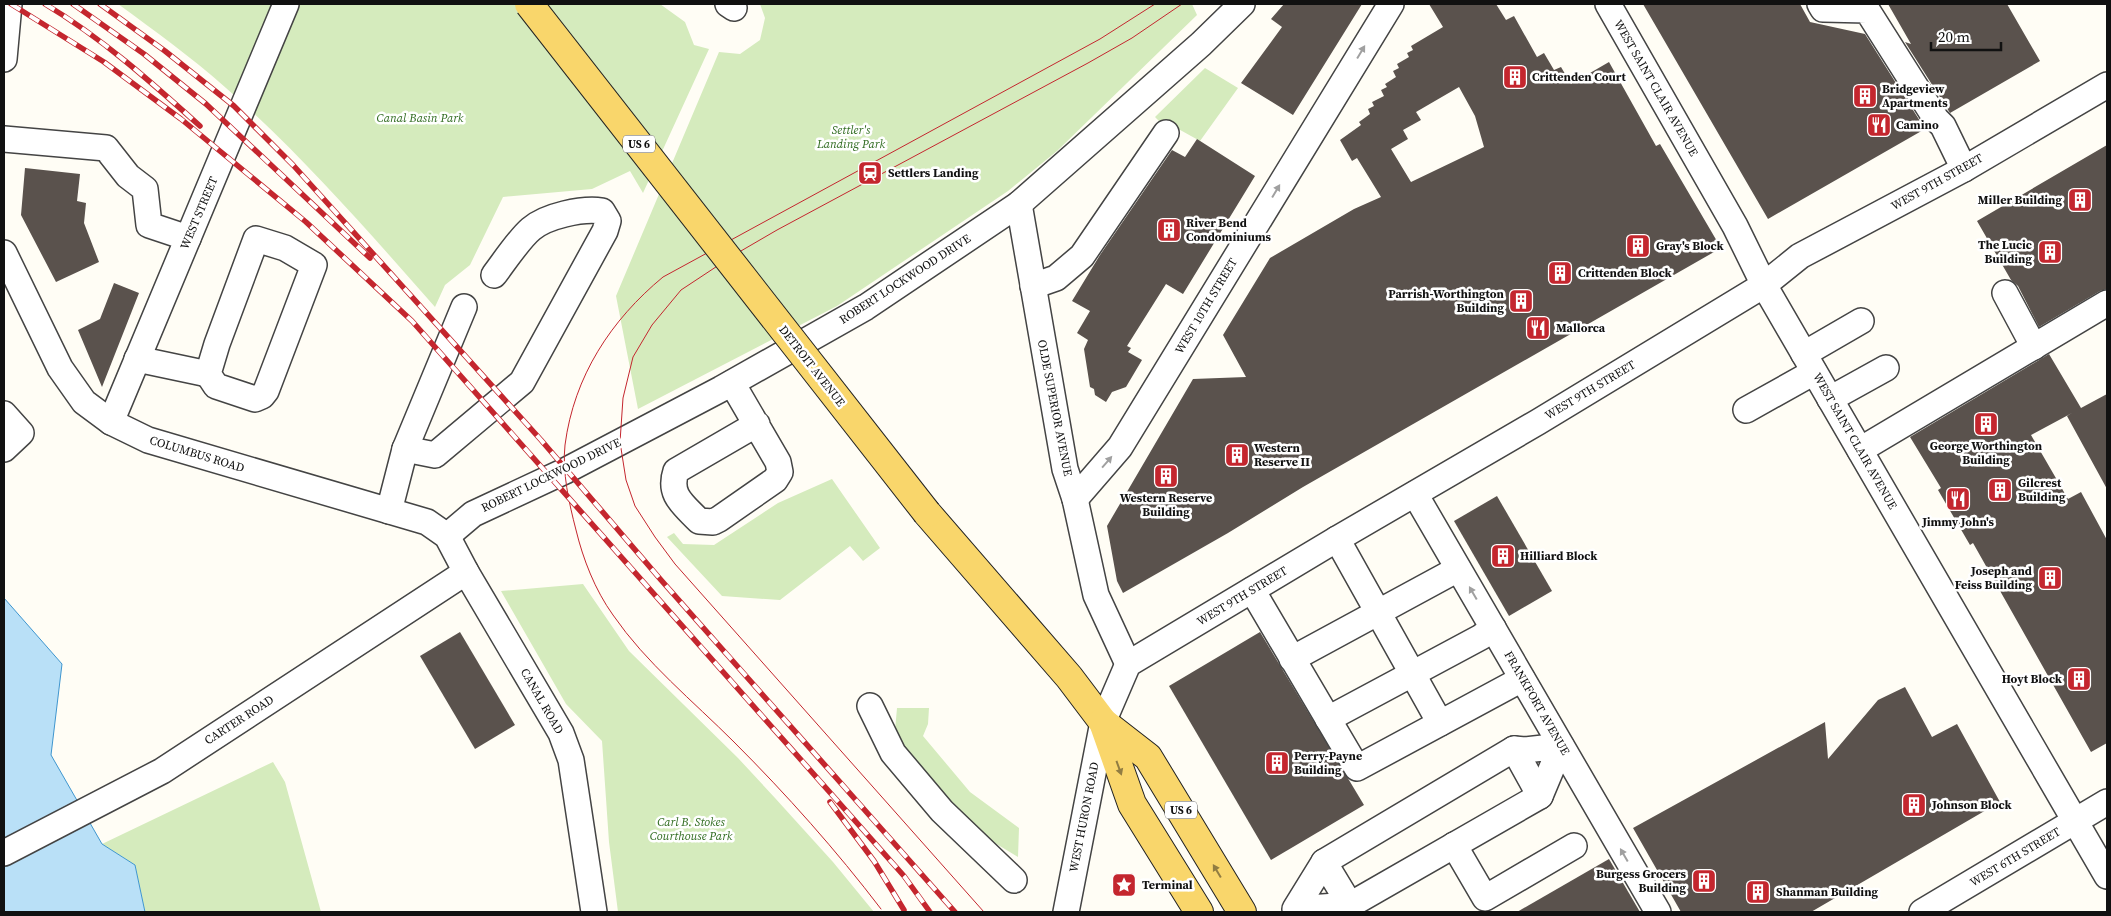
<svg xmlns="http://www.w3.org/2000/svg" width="2111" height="916" font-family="'Source Serif 4',serif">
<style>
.green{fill:#d5ebbd}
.water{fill:#b9e0f7;stroke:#3f96cf}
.building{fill:#5a524d;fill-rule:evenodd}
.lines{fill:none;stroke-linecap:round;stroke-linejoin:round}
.minor-casing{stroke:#444;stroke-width:28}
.major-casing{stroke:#222;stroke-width:30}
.minor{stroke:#fff;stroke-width:25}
.major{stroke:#f9d66b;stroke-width:28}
.tram{stroke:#c4262e;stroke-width:1}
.rail-casing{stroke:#c4262e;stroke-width:5.5}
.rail{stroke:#fff;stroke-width:4;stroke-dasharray:11;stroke-linecap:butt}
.major-bridge-casing{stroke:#222;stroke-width:30;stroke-linecap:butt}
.major-bridge{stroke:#f9d66b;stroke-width:28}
.oneway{fill:#a0a0a0}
.oneway2{fill:#917d42}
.labels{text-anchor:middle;stroke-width:5;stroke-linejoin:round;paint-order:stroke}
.shield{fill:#fff;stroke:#585858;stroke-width:1}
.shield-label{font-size:11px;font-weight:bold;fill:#111}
.poi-label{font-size:12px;font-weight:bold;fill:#111;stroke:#fff;text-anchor:start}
.street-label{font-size:12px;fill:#111;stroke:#fff}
.park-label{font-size:12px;font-style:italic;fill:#2f6b1f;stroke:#fff}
</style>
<rect width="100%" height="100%" fill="#fffdf5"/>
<g class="green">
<path d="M118 4H660L685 22 694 45 709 49 643 193 630 171 592 189 503 197 470 265 445 285 435 307C368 231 302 155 226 88 191 57 155 31 118 4Z"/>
<polygon points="760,4 1192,4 1197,15 1057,151 1008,191 837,306 638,409 616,296 719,52 740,54 760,40 765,18"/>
<polygon points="1205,68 1238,88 1200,141 1164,121 1161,123 1155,117"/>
<polygon points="832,479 880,548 863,561 850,546 780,600 722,596 667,537 674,533 683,544 714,545 778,503"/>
<polygon points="583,584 629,651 738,758 775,798 833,862 874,912 618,912 609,842 602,741 566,704 501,591"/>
<polygon points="897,708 929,708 928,724 923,736 970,792 1019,828 1018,857 942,811 893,753"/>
<polygon points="273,762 285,782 321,912 145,912 135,865 102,844"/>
</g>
<polygon class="water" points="4,598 62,664 51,755 102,844 135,865 145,912 4,912"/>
<g class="building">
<polygon points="1284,4 1362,4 1293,115 1241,83 1282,27 1271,19"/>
<path d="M1429 4H1496L1506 20 1514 16 1537 57 1544 53 1554 70 1561 67 1571 84 1609 62 1656 146 1660 144 1721 248 1303 487 1228 533 1123 593 1117 581 1107 526 1193 379 1246 377 1223 335 1270 258 1354 209 1381 197 1357 158 1352 161 1340 140 1361 125 1359 122 1370 114 1368 109 1374 106 1372 102 1384 96 1381 90 1387 87 1385 84 1396 77 1393 71 1399 68 1397 64 1409 57 1407 53 1413 50 1411 46 1443 27ZM1459 87 1475 116 1484 147 1411 182 1391 149 1408 139 1403 130 1421 120 1416 112Z"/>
<polygon points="1643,4 1800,4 1810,22 1865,34 1925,129 1768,219"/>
<polygon points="1888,4 2007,4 2040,61 1950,113 1905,42 1911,44"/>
<polygon points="1197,139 1255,176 1183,294 1166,284 1127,346 1131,348 1128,352 1142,360 1126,387 1112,392 1106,402 1095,395 1094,389 1090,387 1084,349 1088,340 1077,333 1090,311 1072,301 1100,255 1172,150 1185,157"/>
<polygon points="2107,145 2107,289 2100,291 2039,327 2018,286 2011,280 1977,221"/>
<polygon points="25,168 80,174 77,201 86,203 84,223 99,262 56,282 21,215"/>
<polygon points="114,283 139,293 102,387 78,330 100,319"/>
<polygon points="2049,354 2081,408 2107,394 2107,489 2067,416 2072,413 2031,435 2068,499 2081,492 2107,540 2107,743 2091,752 1973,543 1970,545 1938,490 1941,488 1910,437"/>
<polygon points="1497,496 1552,591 1509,616 1454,521"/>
<polygon points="460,632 515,725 475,749 420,656"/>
<polygon points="1260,632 1364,805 1271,860 1169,686"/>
<polygon points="1905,687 1932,737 1957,724 2000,802 1811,912 1681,912 1633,828 1825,722 1828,759 1878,700"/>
<polygon points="1609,859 1640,912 1517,912"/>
</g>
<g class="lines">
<defs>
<g id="minor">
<polyline points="728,4 734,8"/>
<polyline points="1608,4 1735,226 1764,285 2107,876"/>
<polyline points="1820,4 1823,9 1867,10 1936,119 1943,126 1964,169"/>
<polyline points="4,59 9,4"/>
<polyline points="4,139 106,148 128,176 145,189 149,225 188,238"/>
<polyline points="1019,204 1065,469 1075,499 1096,595 1128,664"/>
<polygon points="256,239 285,248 314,265 266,391 262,396 255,399 216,386 208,374 217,344"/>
<polyline points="4,253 60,368 84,402 111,422 148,440 427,522 447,536 466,572 561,733 571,760 594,912"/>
<polyline points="1033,286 1056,278 1082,256 1166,133"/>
<polyline points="2005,293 2034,347"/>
<polyline points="1804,354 1861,321"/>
<polyline points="137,359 208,374"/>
<path d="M732 383 778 462 780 472 775 480 719 519 713 522 699 521C683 504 668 495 676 471L757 424"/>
<polyline points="1830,399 1886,368"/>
<polyline points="1746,410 1814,372"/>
<polyline points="4,414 21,433 4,449"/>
<polyline points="111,422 286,4"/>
<path d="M405 449 435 455 522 382 605 231 608 221 602 211C582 208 546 216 531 229 519 239 504 262 494 275"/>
<polyline points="1860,450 2107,303"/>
<polyline points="1415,494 1658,912"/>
<polyline points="1075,499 1120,447 1391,4"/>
<polyline points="389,511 405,449 464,307"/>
<polyline points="447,536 473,514 565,471 721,389 866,307 1019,204 1201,44 1242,4"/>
<polyline points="1337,539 1440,723"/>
<polyline points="1252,590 1357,768 1522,679"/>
<polyline points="1292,659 1458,569"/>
<polyline points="870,706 893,753 942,811 1014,880"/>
<polyline points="1328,719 1481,637 1493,628"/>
<polygon points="1561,746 1540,796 1350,905 1295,909 1324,862 1514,749 1525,750"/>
<polyline points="1514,749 1540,796"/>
<polyline points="1454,845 1485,898 1574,846"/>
<polyline points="4,853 162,771 466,572"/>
<polyline points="1324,862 1350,905"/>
<polyline points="1066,912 1103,722 1128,664 1337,539 1538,422 1764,285 1800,256 1964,169 2107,85"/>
<polyline points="1922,912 2107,802"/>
</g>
<g id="major">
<polyline points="927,513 1069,677 1103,722 1148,757 1242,912"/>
<polyline points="1103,722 1132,804 1199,912"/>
</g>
</defs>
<use href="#minor" class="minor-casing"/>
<use href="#major" class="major-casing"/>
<use href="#minor" class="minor"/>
<use href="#major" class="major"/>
<g class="tram">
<path d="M881 909C836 850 787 795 734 742 693 701 646 663 613 615 595 590 583 559 576 530 569 503 562 472 565 445 574 376 611 320 663 277L1100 39 1155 4"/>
<polyline points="984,912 675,564 655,537 635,506 626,480 620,442 623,398 633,357 652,325 681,290 734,255 777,230 1088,63 1132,38 1182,4"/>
</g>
<defs>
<g id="rail">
<polyline points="11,4 104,62 181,119 306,222 412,321 904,876 930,912"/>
<path d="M45 4C102 38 151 82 200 126"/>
<polyline points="73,4 144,54 206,104 370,258"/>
<polyline points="100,4 165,51 234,106 293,165 541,440 661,580 955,912"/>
<polyline points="830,802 874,861 904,910"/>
</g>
</defs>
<use href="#rail" class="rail-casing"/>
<use href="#rail" class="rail"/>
<defs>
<polyline id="major-bridge" points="529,4 927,513"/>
</defs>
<use href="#major-bridge" class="major-bridge-casing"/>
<use href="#major-bridge" class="major-bridge"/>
</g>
<defs><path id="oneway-solid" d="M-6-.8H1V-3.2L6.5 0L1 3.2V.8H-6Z" transform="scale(1.25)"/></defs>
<g class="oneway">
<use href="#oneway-solid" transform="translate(1361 52) rotate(-59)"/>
<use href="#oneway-solid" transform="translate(1276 191) rotate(-59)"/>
<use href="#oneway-solid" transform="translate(1107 462) rotate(-49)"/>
<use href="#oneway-solid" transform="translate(1473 593) rotate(-120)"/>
<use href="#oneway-solid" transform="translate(1624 855) rotate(-120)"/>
</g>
<g class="oneway2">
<use href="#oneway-solid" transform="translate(1119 768) rotate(70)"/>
<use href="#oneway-solid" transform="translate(1217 871) rotate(-121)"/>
</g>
<defs>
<symbol id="building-square" viewBox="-11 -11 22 22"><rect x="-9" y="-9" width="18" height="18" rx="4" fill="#c4262e" stroke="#fff"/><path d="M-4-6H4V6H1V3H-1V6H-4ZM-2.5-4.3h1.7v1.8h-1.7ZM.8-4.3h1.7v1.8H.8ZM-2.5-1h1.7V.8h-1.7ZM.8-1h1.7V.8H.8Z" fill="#fff"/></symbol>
<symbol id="restaurant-square" viewBox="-11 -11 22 22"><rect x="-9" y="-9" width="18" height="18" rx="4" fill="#c4262e" stroke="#fff"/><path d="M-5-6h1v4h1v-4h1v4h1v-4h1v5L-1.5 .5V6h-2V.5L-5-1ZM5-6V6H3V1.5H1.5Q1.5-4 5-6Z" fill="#fff"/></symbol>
<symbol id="station-square" viewBox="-11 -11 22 22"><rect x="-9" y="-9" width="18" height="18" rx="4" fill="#c4262e" stroke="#fff"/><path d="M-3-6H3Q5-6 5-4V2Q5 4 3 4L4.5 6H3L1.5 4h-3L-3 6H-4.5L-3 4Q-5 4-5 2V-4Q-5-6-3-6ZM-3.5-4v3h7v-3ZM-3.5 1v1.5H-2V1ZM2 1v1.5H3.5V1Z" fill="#fff"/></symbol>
<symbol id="sight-square" viewBox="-11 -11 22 22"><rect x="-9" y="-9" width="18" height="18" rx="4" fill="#c4262e" stroke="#fff"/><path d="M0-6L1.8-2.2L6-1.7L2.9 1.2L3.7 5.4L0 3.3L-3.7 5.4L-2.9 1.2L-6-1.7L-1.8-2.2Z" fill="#fff"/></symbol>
</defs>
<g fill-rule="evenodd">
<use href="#building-square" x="1501" y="63" width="28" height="28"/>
<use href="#building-square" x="1851" y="82" width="28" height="28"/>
<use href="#restaurant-square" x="1865" y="111" width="28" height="28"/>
<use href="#station-square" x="856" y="159" width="28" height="28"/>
<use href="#building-square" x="2066" y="186" width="28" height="28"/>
<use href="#building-square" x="1155" y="216" width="28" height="28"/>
<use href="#building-square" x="1624" y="232" width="28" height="28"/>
<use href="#building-square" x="2036" y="238" width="28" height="28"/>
<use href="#building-square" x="1546" y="259" width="28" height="28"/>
<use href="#building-square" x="1507" y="287" width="28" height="28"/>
<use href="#restaurant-square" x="1524" y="314" width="28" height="28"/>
<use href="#building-square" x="1972" y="410" width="28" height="28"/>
<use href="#building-square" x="1223" y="441" width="28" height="28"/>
<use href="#building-square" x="1152" y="462" width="28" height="28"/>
<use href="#building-square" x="1986" y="476" width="28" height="28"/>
<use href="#restaurant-square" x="1944" y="485" width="28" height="28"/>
<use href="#building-square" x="1489" y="542" width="28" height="28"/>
<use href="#building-square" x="2036" y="564" width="28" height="28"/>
<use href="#building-square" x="2065" y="665" width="28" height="28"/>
<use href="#building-square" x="1263" y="749" width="28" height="28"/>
<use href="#building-square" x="1900" y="791" width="28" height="28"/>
<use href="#building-square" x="1690" y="867" width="28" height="28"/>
<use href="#sight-square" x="1110" y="871" width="28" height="28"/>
<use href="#building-square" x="1744" y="878" width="28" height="28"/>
</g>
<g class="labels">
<g class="shield">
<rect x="623" y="135.5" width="32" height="17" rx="4"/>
<rect x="1165" y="801.5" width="32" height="17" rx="4"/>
</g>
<g class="shield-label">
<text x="639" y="148">US 6</text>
<text x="1181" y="814">US 6</text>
</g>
<g class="poi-label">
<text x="1532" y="81">Crittenden Court</text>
<text x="1882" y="93">Bridgeview<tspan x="1882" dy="14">Apartments</tspan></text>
<text x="1896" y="129">Camino</text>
<text x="888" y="177">Settlers Landing</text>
<text x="2062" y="204" text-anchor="end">Miller Building</text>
<text x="1186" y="227">River Bend<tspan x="1186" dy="14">Condominiums</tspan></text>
<text x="2032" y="249" text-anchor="end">The Lucic<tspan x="2032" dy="14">Building</tspan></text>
<text x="1656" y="250">Gray's Block</text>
<text x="1578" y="277">Crittenden Block</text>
<text x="1504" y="298" text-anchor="end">Parrish-Worthington<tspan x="1504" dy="14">Building</tspan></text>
<text x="1556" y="332">Mallorca</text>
<text x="1986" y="450" text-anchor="middle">George Worthington<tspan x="1986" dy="14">Building</tspan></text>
<text x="1254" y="452">Western<tspan x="1254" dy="14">Reserve II</tspan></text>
<text x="2018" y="487">Gilcrest<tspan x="2018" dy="14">Building</tspan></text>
<text x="1166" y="502" text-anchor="middle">Western Reserve<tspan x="1166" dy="14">Building</tspan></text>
<text x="1958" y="526" text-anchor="middle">Jimmy John's</text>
<text x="1520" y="560">Hilliard Block</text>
<text x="2032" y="575" text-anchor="end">Joseph and<tspan x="2032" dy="14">Feiss Building</tspan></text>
<text x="2062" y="683" text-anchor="end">Hoyt Block</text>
<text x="1294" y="760">Perry-Payne<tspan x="1294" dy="14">Building</tspan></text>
<text x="1932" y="809">Johnson Block</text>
<text x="1686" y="878" text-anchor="end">Burgess Grocers<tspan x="1686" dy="14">Building</tspan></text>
<text x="1142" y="889">Terminal</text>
<text x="1776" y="896">Shanman Building</text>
</g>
<g class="street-label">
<text transform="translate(1656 88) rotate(60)" y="4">WEST SAINT CLAIR AVENUE</text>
<text transform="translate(1937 182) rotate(-29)" y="4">WEST 9TH STREET</text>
<text transform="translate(199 213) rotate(-67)" y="4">WEST STREET</text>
<text transform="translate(905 279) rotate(-33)" y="4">ROBERT LOCKWOOD DRIVE</text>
<text transform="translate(1206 306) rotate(-59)" y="4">WEST 10TH STREET</text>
<text transform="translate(812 366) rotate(52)" y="4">DETROIT AVENUE</text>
<text transform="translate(1590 390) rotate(-31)" y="4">WEST 9TH STREET</text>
<text transform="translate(1055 408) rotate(79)" y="4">OLDE SUPERIOR AVENUE</text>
<text transform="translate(1855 441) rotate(60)" y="4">WEST SAINT CLAIR AVENUE</text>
<text transform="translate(197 454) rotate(17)" y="4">COLUMBUS ROAD</text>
<text transform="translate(551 475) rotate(-26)" y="4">ROBERT LOCKWOOD DRIVE</text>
<text transform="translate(1242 596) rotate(-31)" y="4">WEST 9TH STREET</text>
<text transform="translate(542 701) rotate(60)" y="4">CANAL ROAD</text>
<text transform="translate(1537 703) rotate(60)" y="4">FRANKFORT AVENUE</text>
<text transform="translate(239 720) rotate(-33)" y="4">CARTER ROAD</text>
<text transform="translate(1084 817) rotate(-79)" y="4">WEST HURON ROAD</text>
<text transform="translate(2015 857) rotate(-31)" y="4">WEST 6TH STREET</text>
</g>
<g class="park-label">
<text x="420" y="122">Canal Basin Park</text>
<text x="851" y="134">Settler's<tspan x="851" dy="14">Landing Park</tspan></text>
<text x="691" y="826">Carl B. Stokes<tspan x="691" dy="14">Courthouse Park</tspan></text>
</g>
</g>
<rect width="2111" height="916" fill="none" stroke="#111111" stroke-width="10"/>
<path d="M1931 42v8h70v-8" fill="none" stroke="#111111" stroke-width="2.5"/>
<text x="1938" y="42" font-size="15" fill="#111111" stroke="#ffffff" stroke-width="4" paint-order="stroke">20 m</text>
</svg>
